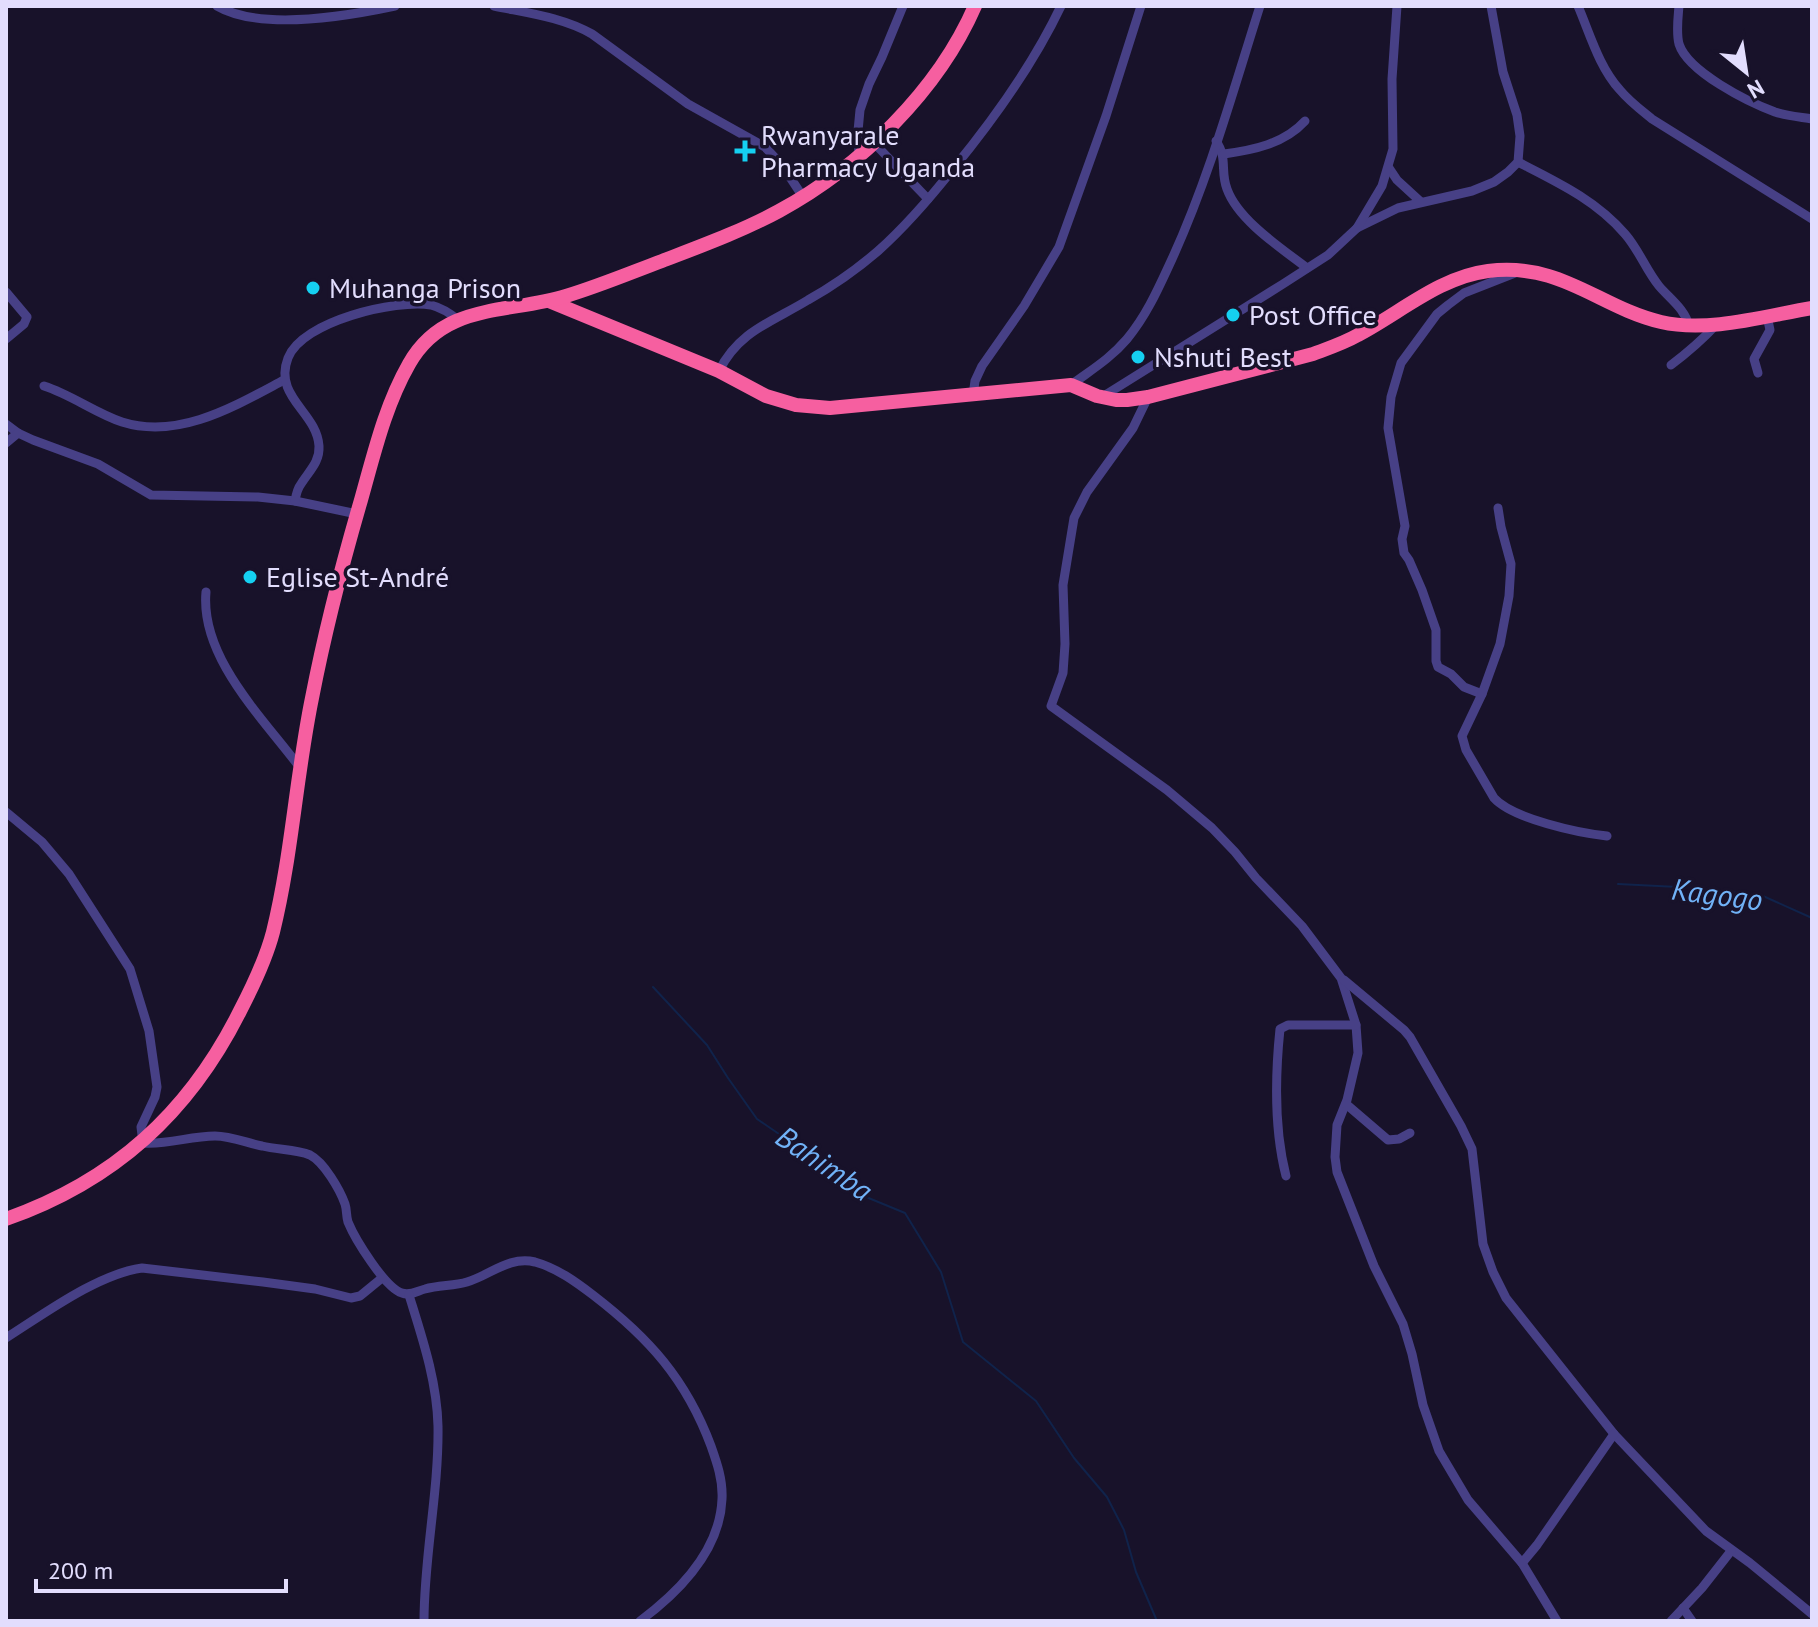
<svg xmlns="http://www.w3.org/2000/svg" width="1818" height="1627" font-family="'PT Sans',sans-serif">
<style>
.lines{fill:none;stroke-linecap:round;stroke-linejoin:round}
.stream{stroke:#10234b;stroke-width:2}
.minor{stroke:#474086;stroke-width:9}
.highway{stroke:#f65fa0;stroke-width:14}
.poi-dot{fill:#15d0f1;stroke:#18122a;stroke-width:3}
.labels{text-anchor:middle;stroke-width:7;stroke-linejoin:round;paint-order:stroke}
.poi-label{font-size:28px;fill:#e2ddfd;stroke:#18122a;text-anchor:start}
.water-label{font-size:30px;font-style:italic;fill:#71b2f7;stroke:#18122a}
</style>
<rect width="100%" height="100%" fill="#18122a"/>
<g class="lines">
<g class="stream">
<polyline points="1618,884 1698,888 1763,896 1812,918"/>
<polyline points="653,987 707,1045 728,1078 757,1119 820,1162 854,1192 905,1213 941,1272 963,1342 1036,1401 1074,1458 1107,1497 1124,1530 1136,1572 1157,1621"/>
</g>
<g class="minor">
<path d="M217 6C260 31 348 16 395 6"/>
<path d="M494 6C527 13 562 17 592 34L688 104 765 147 782 165 803 197"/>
<path d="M1578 6C1590 34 1599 67 1620 90 1629 101 1641 110 1652 119L1812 219"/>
<path d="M1679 6C1678 18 1676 32 1679 44 1688 72 1748 102 1775 112 1787 116 1800 117 1812 119"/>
<path d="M1216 141C1228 158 1220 171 1227 189 1238 220 1281 248 1307 268"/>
<polyline points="874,143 928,199"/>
<path d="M1224 154C1253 150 1284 144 1305 121"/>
<polyline points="859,156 858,131 860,110 869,84 882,57 903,6"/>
<path d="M1518 162C1557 182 1596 200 1625 234 1639 250 1646 270 1659 286 1670 299 1685 309 1689 326"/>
<polyline points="1389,168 1397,180 1421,202"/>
<polyline points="1357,228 1398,208 1472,191 1494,182 1508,172 1518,162 1520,136 1517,115 1503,72 1491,6"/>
<path d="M1515 273 1464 293 1448 305 1437 314 1401 363 1391 397 1388 428 1405 526 1402 539 1404 553 1409 560 1422 590 1436 630V661L1438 667 1451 674 1464 687 1482 694 1462 736 1466 750 1494 798C1513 819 1579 833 1607 836"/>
<polyline points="6,292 27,317 24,324 6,339"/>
<path d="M1671 365C1687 353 1703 339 1717 324"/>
<path d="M719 371C739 331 772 322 808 300 833 286 857 269 878 251 906 226 930 198 953 169 994 119 1033 65 1061 6"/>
<polyline points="1758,373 1754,359 1770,330 1767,316"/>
<path d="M1071 385C1091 370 1110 359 1127 339 1147 315 1159 287 1172 259 1209 178 1233 91 1260 6"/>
<path d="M44 386C72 395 95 413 122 422 179 440 235 406 284 380"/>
<polyline points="973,395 975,381 982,366 1024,306 1059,247 1106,116 1141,6"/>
<polyline points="1102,397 1283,284 1328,255 1357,228 1382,186 1393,149 1392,79 1397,6"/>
<polyline points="1148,397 1133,428 1087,492 1074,518 1063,585 1065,644 1063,673 1051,706 1167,790 1212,828 1235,852 1256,878 1302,926 1341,978 1356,1025 1358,1053 1347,1100 1337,1125 1335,1157 1337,1172 1374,1266 1403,1324 1412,1354 1423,1405 1439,1451 1468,1500 1522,1563 1557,1621"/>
<polyline points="6,424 18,433 33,440 98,464 151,495 258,497 295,501 357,514"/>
<polyline points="6,443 18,433"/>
<path d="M295 501C296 495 297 489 301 484 309 471 320 462 319 446 317 412 273 397 288 358 302 321 396 299 431 305 442 308 450 313 458 320"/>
<path d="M206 592C200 658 264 719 301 769"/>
<polyline points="1482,694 1500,644 1509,596 1511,564 1501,527 1498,508"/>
<path d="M6 812 42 842 69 874 130 969 149 1031 157 1087 155 1097 141 1127 143 1143C168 1145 190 1136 215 1136 231 1136 247 1143 262 1146 278 1150 296 1149 310 1155 324 1162 340 1190 345 1204 347 1210 346 1216 348 1222 355 1239 385 1288 402 1293 410 1296 417 1291 425 1289 439 1285 454 1286 467 1282 491 1275 508 1256 535 1262 557 1268 576 1282 593 1295 649 1338 686 1379 711 1446 717 1463 723 1480 722 1499 720 1551 679 1592 640 1621"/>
<polyline points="1344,980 1404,1030 1410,1037 1461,1126 1472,1149 1483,1244 1493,1272 1506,1298 1614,1434 1706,1531 1750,1563 1812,1614"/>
<polyline points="1346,1104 1388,1140 1399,1139 1410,1133"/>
<path d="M1286 1176C1274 1129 1275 1077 1280 1029L1288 1025H1356"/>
<path d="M409 1295C422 1337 437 1381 438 1426 439 1491 424 1556 424 1621"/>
<path d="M6 1338C44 1314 98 1274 142 1268L263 1282 315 1289 351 1298 360 1296 382 1278"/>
<polyline points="1522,1563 1537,1545 1614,1434"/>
<polyline points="1683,1608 1692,1621"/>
<polyline points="1671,1621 1702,1588 1731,1551"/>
</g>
<g class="highway">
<path d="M549 301 719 371 766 396 796 405 830 408 1071 385 1097 396 1116 400H1127L1148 397 1313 354C1329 348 1344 343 1358 335 1400 313 1440 277 1488 271 1562 262 1598 307 1661 322 1708 333 1765 316 1812 308"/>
<path d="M6 1219C114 1181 189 1113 240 1011 253 986 266 959 273 932 292 855 296 776 312 698 325 631 342 565 361 500 374 454 385 406 409 364 444 302 508 314 566 296 599 286 630 273 662 261 701 246 742 231 779 211 860 167 938 91 975 6"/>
</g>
</g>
<g class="poi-dot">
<path d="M741 139h8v8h8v8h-8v8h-8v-8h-8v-8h8z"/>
<circle cx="313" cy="288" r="8"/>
<circle cx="1233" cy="315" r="8"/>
<circle cx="1138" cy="357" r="8"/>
<circle cx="250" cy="577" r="8"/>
</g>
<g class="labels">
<g class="poi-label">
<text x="761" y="145">Rwanyarale<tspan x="761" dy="32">Pharmacy Uganda</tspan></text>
<text x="329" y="298">Muhanga Prison</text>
<text x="1249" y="325">Post Office</text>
<text x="1154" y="367">Nshuti Best</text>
<text x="266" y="587">Eglise St-André</text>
</g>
<g class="water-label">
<text transform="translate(1717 895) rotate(7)" y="10">Kagogo</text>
<text transform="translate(824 1164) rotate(34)" y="10">Bahimba</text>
</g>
</g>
<rect width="1818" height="1627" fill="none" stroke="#e2ddfd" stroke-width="16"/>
<g transform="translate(1746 72) rotate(150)" stroke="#18122a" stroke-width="6" paint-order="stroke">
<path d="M0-6L14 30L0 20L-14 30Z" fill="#e2ddfd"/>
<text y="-12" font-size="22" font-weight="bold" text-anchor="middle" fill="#e2ddfd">N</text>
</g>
<path d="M36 1579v12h250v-12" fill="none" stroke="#e2ddfd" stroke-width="4"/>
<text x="48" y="1579" font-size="24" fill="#e2ddfd" stroke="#18122a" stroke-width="6" paint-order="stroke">200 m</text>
</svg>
